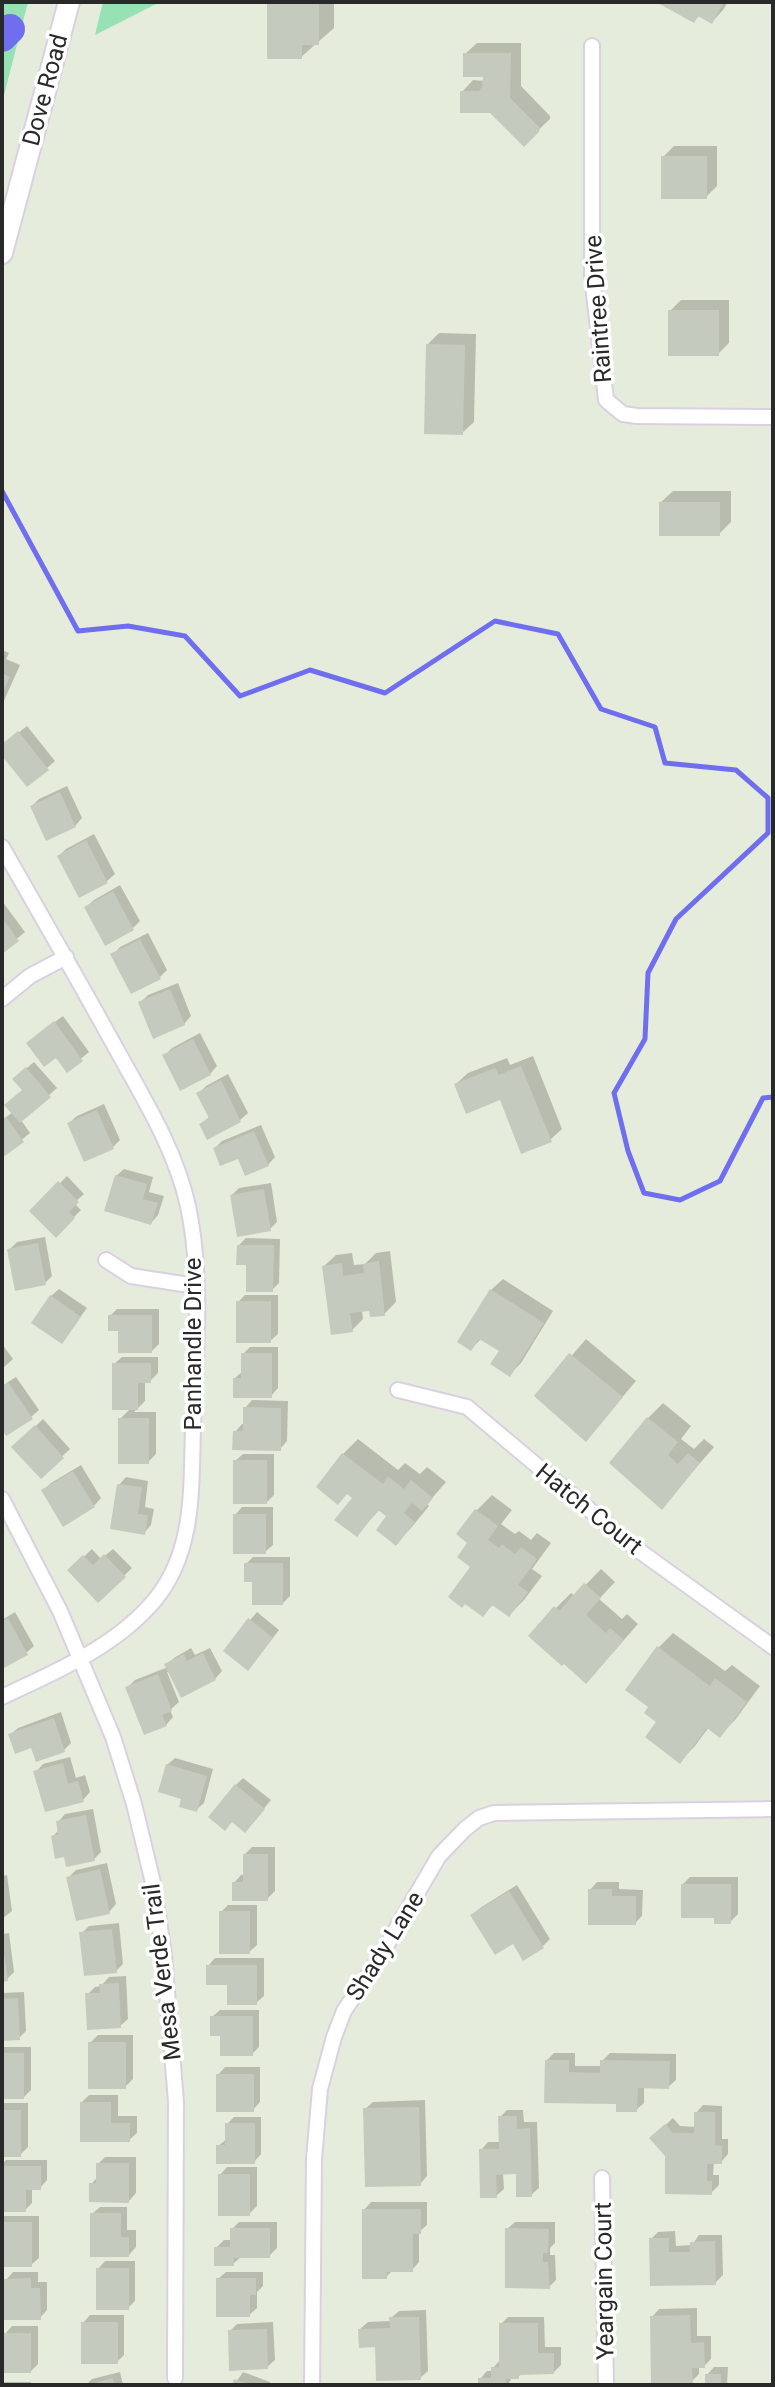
<svg xmlns="http://www.w3.org/2000/svg" width="775" height="2387" font-family="Roboto,sans-serif">
<style>
.green{fill:#97e2b5}
.shadow{fill:#0003}
.lines{fill:none;stroke-linecap:round;stroke-linejoin:round}
.stream{stroke:#6f6eee;stroke-width:5}
.river{stroke:#6f6eee;stroke-width:30}
.building{fill:#c5cabe}
.minor-casing{stroke:#dad0e2;stroke-width:18}
.secondary-casing{stroke:#dad0e2;stroke-width:24}
.minor{stroke:#fff;stroke-width:14}
.secondary{stroke:#fff;stroke-width:20}
.labels{text-anchor:middle;stroke-width:7;stroke-linejoin:round;paint-order:stroke}
.street-label{font-size:24px;fill:#292929;stroke:#fff}
</style>
<rect width="100%" height="100%" fill="#e6ecdb"/>
<g class="green">
<polygon points="2,2 28,2 2,103"/>
<polygon points="103,2 160,2 95,35"/>
</g>
<g class="shadow">
<polygon points="270,2 334,2 334,28 301,57"/>
<polygon points="661,2 728,2 723,10 712,22 700,15 694,21"/>
<polygon points="477,43 521,43 521,86 550,116 550,119 524,144 491,111 462,92 473,80 485,81 485,75 465,54"/>
<polygon points="674,146 717,146 717,186 706,197 663,157"/>
<polygon points="681,300 729,300 729,343 718,354 670,311"/>
<polygon points="439,333 476,334 474,422 462,433 428,344"/>
<polygon points="673,491 731,491 731,522 719,534 661,502"/>
<polygon points="2,650 9,653 6,659 20,665 2,705"/>
<polygon points="27,726 55,761 47,768 2,752 2,746"/>
<polygon points="67,786 82,818 75,826 32,806 39,799"/>
<polygon points="94,834 115,874 107,881 80,896 59,856 66,849"/>
<polygon points="120,885 140,921 133,928 86,907 94,900"/>
<polygon points="2,901 25,932 2,951"/>
<polygon points="148,933 167,970 160,977 113,955 120,947"/>
<polygon points="178,983 191,1016 184,1024 140,1003 148,995"/>
<polygon points="63,1016 89,1052 67,1070 36,1036"/>
<polygon points="200,1033 217,1066 210,1074 165,1055 172,1048"/>
<polygon points="533,1056 562,1129 550,1140 502,1097 456,1084 468,1073 507,1058 510,1065"/>
<polygon points="34,1062 57,1088 21,1120 30,1133 2,1156 2,1120 13,1112 24,1089 22,1072"/>
<polygon points="228,1074 248,1113 240,1120 201,1124 210,1116 199,1093 206,1086"/>
<polygon points="104,1104 120,1140 113,1147 69,1123 77,1116"/>
<polygon points="261,1125 275,1157 268,1165 215,1148 222,1141"/>
<polygon points="124,1169 153,1177 149,1192 164,1196 158,1215 151,1223 116,1176"/>
<polygon points="67,1176 84,1194 74,1203 81,1210 56,1235 32,1211"/>
<polygon points="271,1183 277,1222 270,1229 232,1195 239,1188"/>
<polygon points="45,1237 52,1276 45,1283 9,1250 17,1242"/>
<polygon points="246,1238 280,1239 279,1283 272,1290 249,1263 238,1246"/>
<polygon points="390,1251 396,1302 384,1314 371,1309 362,1310 363,1319 352,1330 324,1266 336,1255 352,1253 354,1265 365,1264 376,1253"/>
<polygon points="503,1279 553,1311 521,1363 510,1374 501,1350 482,1338 471,1349 491,1290"/>
<polygon points="59,1289 87,1308 62,1342 51,1296"/>
<polygon points="245,1295 278,1295 278,1334 270,1341 238,1302"/>
<polygon points="117,1309 159,1309 159,1344 152,1351 110,1316"/>
<polygon points="586,1339 636,1381 586,1440 537,1396"/>
<polygon points="2,1344 13,1359 2,1369"/>
<polygon points="250,1347 278,1347 278,1388 271,1396 235,1378 243,1371 243,1354"/>
<polygon points="122,1357 158,1357 158,1373 150,1381 145,1381 145,1401 134,1412 156,1412 156,1454 148,1462 120,1419 131,1408 114,1364"/>
<polygon points="16,1377 39,1410 31,1417 2,1427 2,1386"/>
<polygon points="252,1400 288,1401 287,1441 280,1449 235,1432 242,1424 245,1424 245,1408"/>
<polygon points="663,1403 691,1426 681,1439 694,1449 704,1439 714,1447 662,1507 648,1418"/>
<polygon points="43,1419 70,1449 41,1476 14,1447"/>
<polygon points="358,1439 398,1470 405,1463 420,1474 427,1467 446,1482 427,1504 429,1506 411,1528 396,1543 389,1516 380,1509 357,1535 354,1497 343,1454"/>
<polygon points="243,1454 274,1454 274,1495 267,1502 235,1461"/>
<polygon points="81,1465 101,1498 94,1506 43,1491 51,1483"/>
<polygon points="126,1477 148,1481 145,1507 154,1509 151,1525 144,1533 119,1485"/>
<polygon points="492,1495 512,1510 501,1524 515,1534 519,1531 531,1540 537,1533 551,1543 532,1569 542,1576 524,1600 509,1615 494,1604 483,1614 470,1542 459,1534 477,1510"/>
<polygon points="242,1507 273,1507 273,1545 265,1552 235,1515"/>
<polygon points="92,1549 101,1559 113,1549 132,1568 98,1601 70,1570"/>
<polygon points="253,1557 290,1557 290,1596 283,1603 246,1564"/>
<polygon points="601,1569 615,1582 599,1599 622,1619 627,1614 638,1624 601,1666 556,1608 571,1593 575,1596"/>
<polygon points="15,1612 34,1646 26,1653 2,1666 2,1620"/>
<polygon points="257,1612 279,1630 255,1661 250,1620"/>
<polygon points="673,1633 725,1671 732,1665 760,1686 735,1720 720,1735 709,1727 695,1746 680,1761 651,1706 658,1648"/>
<polygon points="191,1648 195,1655 210,1648 222,1671 215,1679 167,1672 179,1702 170,1710 173,1717 166,1725 127,1688 135,1680 168,1667 167,1665 174,1658"/>
<polygon points="61,1712 71,1743 64,1750 33,1746 10,1735 18,1728"/>
<polygon points="70,1757 76,1778 85,1775 90,1792 83,1800 36,1772 43,1764"/>
<polygon points="175,1758 213,1769 204,1803 196,1810 184,1797 167,1765"/>
<polygon points="243,1778 271,1800 252,1823 236,1785"/>
<polygon points="93,1809 101,1852 94,1859 66,1854 53,1836 59,1830 58,1822 65,1814"/>
<polygon points="252,1847 275,1847 275,1891 267,1899 234,1883 241,1875 245,1875 245,1854"/>
<polygon points="107,1863 116,1904 109,1912 69,1877 76,1870"/>
<polygon points="7,1875 12,1911 2,1919 2,1876"/>
<polygon points="690,1877 738,1877 738,1914 730,1922 716,1916 683,1884"/>
<polygon points="597,1882 619,1882 619,1889 643,1890 642,1916 635,1923 590,1890"/>
<polygon points="517,1885 550,1939 543,1946 513,1941 473,1915 480,1908"/>
<polygon points="228,1905 257,1905 257,1945 249,1952 221,1912"/>
<polygon points="119,1923 123,1964 116,1971 82,1933 89,1926"/>
<polygon points="9,1933 14,1972 7,1979 2,1980 2,1934"/>
<polygon points="215,1958 264,1958 264,1996 256,2003 229,1983 208,1966"/>
<polygon points="126,1976 128,2019 120,2026 88,1994 95,1987 101,1986 109,1977"/>
<polygon points="24,1992 26,2031 19,2038 2,2039 2,1993"/>
<polygon points="220,2010 259,2010 259,2047 252,2054 222,2034 212,2017"/>
<polygon points="98,2035 133,2035 133,2079 125,2087 90,2043"/>
<polygon points="2,2047 31,2047 31,2090 24,2097 2,2097"/>
<polygon points="554,2053 575,2053 575,2066 602,2066 602,2061 610,2053 676,2054 676,2080 668,2087 644,2087 644,2103 636,2110 618,2102 547,2060"/>
<polygon points="225,2067 260,2067 260,2102 253,2110 218,2075"/>
<polygon points="89,2095 118,2095 118,2116 137,2116 137,2133 129,2140 82,2102"/>
<polygon points="425,2100 427,2176 420,2184 365,2109 373,2102"/>
<polygon points="2,2103 28,2103 28,2147 20,2155 2,2155"/>
<polygon points="703,2105 722,2106 722,2139 728,2139 728,2154 721,2162 714,2162 713,2175 719,2175 719,2185 711,2193 667,2156 659,2131 673,2118 680,2126 696,2127 696,2113"/>
<polygon points="507,2110 523,2110 524,2122 537,2122 539,2188 531,2195 518,2172 503,2173 504,2189 496,2196 481,2150 488,2142 501,2142 500,2117"/>
<polygon points="234,2117 261,2117 261,2154 254,2162 218,2146 227,2139 227,2124"/>
<polygon points="105,2157 136,2157 136,2193 129,2201 91,2184 98,2177 98,2164"/>
<polygon points="6,2160 47,2160 47,2180 40,2188 32,2188 32,2203 25,2210 2,2210 2,2164"/>
<polygon points="227,2167 257,2167 257,2206 249,2214 220,2175"/>
<polygon points="371,2202 427,2202 427,2225 419,2232 419,2262 412,2270 393,2270 386,2277 364,2210"/>
<polygon points="100,2207 127,2207 127,2230 136,2230 136,2247 129,2255 92,2214"/>
<polygon points="2,2216 39,2216 39,2258 31,2265 2,2265"/>
<polygon points="239,2222 277,2222 277,2248 269,2256 242,2256 233,2264 216,2248 224,2240 232,2240 232,2229"/>
<polygon points="515,2222 555,2222 555,2243 550,2248 550,2255 555,2255 556,2280 549,2287 507,2229"/>
<polygon points="675,2231 676,2246 692,2245 699,2235 722,2235 723,2275 715,2283 652,2284 651,2239 658,2232"/>
<polygon points="105,2261 135,2261 135,2301 128,2308 98,2269"/>
<polygon points="13,2272 38,2272 38,2282 47,2282 47,2310 40,2318 2,2318 2,2296 6,2296 6,2280"/>
<polygon points="226,2272 263,2272 263,2286 257,2292 257,2308 249,2315 218,2279"/>
<polygon points="697,2308 697,2336 711,2336 711,2359 704,2366 699,2366 699,2374 692,2381 652,2317 659,2309"/>
<polygon points="426,2310 428,2371 420,2378 377,2345 360,2329 368,2322 391,2321 391,2318 399,2311"/>
<polygon points="90,2315 124,2315 124,2355 117,2362 83,2323"/>
<polygon points="508,2317 544,2317 545,2347 561,2347 561,2365 554,2372 523,2373 518,2377 512,2377 508,2385 480,2385 480,2379 487,2371 493,2371 493,2368 501,2359 501,2324"/>
<polygon points="273,2322 275,2360 267,2367 230,2331 237,2324"/>
<polygon points="12,2326 38,2326 38,2364 31,2371 2,2371 5,2334"/>
<polygon points="714,2367 728,2367 727,2385 707,2385 707,2375"/>
<polygon points="120,2372 123,2385 86,2385 92,2379"/>
<polygon points="243,2372 270,2382 269,2385 234,2385"/>
<rect x="2" y="2382" width="29" height="3"/>
</g>
<g class="lines">
<polyline class="stream" points="2,491 78,631 128,626 185,636 240,696 310,670 385,693 495,621 558,634 601,709 655,727 665,763 736,770 768,798 768,833 676,919 648,973 645,1039 614,1093 628,1151 644,1193 680,1200 720,1181 763,1098 773,1097"/>
<polyline class="river" points="2,37 10,29"/>
</g>
<g class="building">
<polygon points="267,2 319,2 319,45 302,45 302,59 267,59"/>
<polygon points="656,2 724,2 712,24 698,16 694,23"/>
<polygon points="463,53 511,53 510,98 540,128 539,132 524,147 490,113 460,113 460,91 479,91 482,87 483,77 463,77"/>
<rect x="661" y="156" width="46" height="43"/>
<rect x="668" y="310" width="51" height="46"/>
<polygon points="426,344 465,345 463,435 424,434"/>
<rect x="659" y="502" width="61" height="34"/>
<polygon points="2,673 10,677 2,694"/>
<polygon points="18,731 49,770 27,787 2,756 2,744"/>
<polygon points="60,792 76,827 46,841 30,806"/>
<polygon points="86,840 108,883 79,898 57,856"/>
<polygon points="113,891 134,930 105,946 84,907"/>
<polygon points="2,918 19,941 2,954"/>
<polygon points="140,939 161,979 131,994 110,954"/>
<polygon points="170,989 185,1025 153,1039 138,1002"/>
<polygon points="54,1021 83,1061 67,1073 56,1058 44,1067 26,1043"/>
<polygon points="193,1039 211,1075 180,1091 162,1055"/>
<polygon points="521,1066 552,1142 521,1154 500,1100 466,1114 454,1084 495,1068 499,1075"/>
<polygon points="26,1067 51,1097 20,1123 4,1105 22,1090 12,1079"/>
<polygon points="221,1080 241,1122 207,1140 199,1124 209,1118 196,1093"/>
<polygon points="97,1110 114,1149 84,1162 67,1123"/>
<polygon points="6,1117 24,1142 2,1158 2,1120"/>
<polygon points="254,1131 269,1166 245,1176 238,1159 220,1166 213,1148"/>
<polygon points="115,1175 147,1184 143,1199 158,1203 151,1225 104,1211"/>
<polygon points="58,1181 79,1202 69,1212 75,1218 56,1238 29,1211"/>
<polygon points="264,1189 271,1231 237,1237 230,1195"/>
<polygon points="38,1243 46,1285 15,1291 7,1249"/>
<polygon points="237,1245 274,1245 273,1292 246,1292 246,1265 236,1265"/>
<polygon points="379,1261 385,1316 370,1317 369,1311 350,1313 353,1332 331,1335 322,1266 342,1263 343,1276 364,1273 363,1264"/>
<polygon points="490,1289 544,1323 510,1377 490,1364 499,1351 479,1339 471,1351 457,1342"/>
<polygon points="50,1295 81,1317 62,1344 31,1323"/>
<rect x="236" y="1301" width="35" height="42"/>
<polygon points="108,1315 152,1315 152,1353 118,1353 118,1331 108,1331"/>
<polygon points="241,1353 272,1353 272,1398 233,1398 233,1378 241,1378"/>
<polygon points="569,1353 623,1397 586,1442 534,1396"/>
<polygon points="112,1363 151,1363 151,1383 138,1383 138,1410 112,1410"/>
<polygon points="8,1382 33,1419 6,1436 2,1430 2,1387"/>
<polygon points="243,1407 281,1408 281,1451 232,1450 233,1431 243,1431"/>
<polygon points="647,1417 678,1442 668,1455 678,1464 688,1453 700,1463 662,1510 609,1463"/>
<rect x="118" y="1418" width="31" height="46"/>
<polygon points="35,1425 64,1458 41,1479 11,1447"/>
<polygon points="342,1453 383,1484 388,1476 404,1489 411,1480 433,1498 422,1511 412,1503 404,1513 415,1522 396,1546 376,1530 386,1516 378,1510 357,1537 334,1520 352,1498 347,1494 338,1505 316,1487"/>
<rect x="233" y="1460" width="34" height="44"/>
<polygon points="73,1471 95,1507 63,1527 41,1490"/>
<polygon points="117,1484 142,1487 138,1514 148,1515 145,1535 110,1529"/>
<polygon points="475,1509 498,1526 488,1540 499,1548 502,1544 515,1554 521,1547 537,1559 518,1585 528,1592 509,1617 492,1605 483,1617 465,1604 462,1608 448,1597 470,1567 457,1557 467,1543 456,1534"/>
<rect x="233" y="1514" width="33" height="40"/>
<polygon points="104,1554 126,1577 98,1603 67,1570 83,1555 93,1565"/>
<polygon points="244,1563 283,1563 283,1605 252,1605 252,1582 244,1582"/>
<polygon points="584,1583 601,1598 586,1615 606,1633 610,1628 624,1640 586,1684 564,1664 562,1666 528,1636 554,1606 559,1611"/>
<polygon points="8,1618 28,1655 2,1669 2,1621"/>
<polygon points="248,1618 273,1638 248,1671 223,1651"/>
<polygon points="657,1646 710,1686 715,1678 747,1702 720,1738 707,1728 680,1764 645,1737 656,1722 644,1713 648,1707 625,1690"/>
<polygon points="203,1653 216,1680 181,1698 164,1664 184,1654 187,1661"/>
<polygon points="158,1674 172,1711 162,1715 167,1726 144,1735 125,1687"/>
<polygon points="54,1718 65,1752 36,1762 31,1748 15,1754 8,1734"/>
<polygon points="63,1763 68,1784 78,1781 84,1802 45,1812 33,1771"/>
<polygon points="166,1764 207,1776 197,1812 179,1807 181,1799 158,1792"/>
<polygon points="235,1784 265,1809 245,1833 232,1822 225,1831 208,1817"/>
<polygon points="86,1815 95,1861 66,1867 64,1857 55,1859 51,1836 58,1834 56,1821"/>
<polygon points="243,1854 268,1854 268,1901 232,1901 232,1882 243,1882"/>
<polygon points="100,1869 110,1914 76,1921 66,1877"/>
<polygon points="681,1884 731,1884 731,1924 714,1924 714,1918 681,1918"/>
<polygon points="588,1889 612,1889 612,1896 636,1896 636,1925 588,1925"/>
<polygon points="509,1891 544,1948 523,1961 513,1944 495,1955 470,1915"/>
<rect x="219" y="1911" width="31" height="43"/>
<polygon points="112,1929 117,1973 84,1976 79,1932"/>
<polygon points="2,1953 4,1953 8,1981 2,1982"/>
<polygon points="206,1965 257,1965 257,2005 227,2005 227,1985 206,1985"/>
<polygon points="119,1983 121,2028 87,2030 85,1993 100,1993 99,1984"/>
<polygon points="18,1998 20,2040 2,2041 2,1999"/>
<polygon points="210,2016 253,2016 253,2056 220,2056 220,2036 210,2036"/>
<rect x="88" y="2042" width="38" height="47"/>
<rect x="2" y="2053" width="22" height="46"/>
<polygon points="545,2060 569,2060 569,2072 600,2073 600,2060 670,2061 669,2089 638,2088 637,2112 616,2112 616,2104 544,2103"/>
<rect x="216" y="2074" width="38" height="38"/>
<polygon points="80,2102 111,2102 111,2123 130,2123 130,2142 80,2142"/>
<polygon points="419,2107 421,2186 365,2187 363,2108"/>
<rect x="2" y="2110" width="19" height="47"/>
<polygon points="694,2112 715,2112 715,2145 722,2146 722,2164 707,2164 707,2181 712,2181 712,2195 665,2194 665,2156 649,2138 665,2124 673,2133 694,2133"/>
<polygon points="498,2116 517,2116 517,2129 530,2128 532,2197 516,2197 516,2174 496,2175 497,2198 480,2198 479,2149 499,2149"/>
<polygon points="225,2123 255,2123 255,2164 216,2164 216,2145 225,2145"/>
<polygon points="96,2163 129,2163 129,2203 89,2202 89,2183 96,2183"/>
<polygon points="2,2166 41,2166 41,2190 26,2190 26,2212 2,2212"/>
<rect x="218" y="2174" width="32" height="42"/>
<polygon points="362,2209 421,2209 421,2234 413,2234 413,2272 387,2272 387,2279 362,2279"/>
<polygon points="90,2213 121,2213 121,2237 129,2237 129,2257 90,2257"/>
<rect x="2" y="2222" width="30" height="45"/>
<polygon points="230,2228 270,2228 270,2258 234,2258 234,2266 214,2266 214,2247 230,2247"/>
<polygon points="505,2228 549,2229 548,2253 543,2253 543,2262 548,2262 550,2289 505,2288"/>
<polygon points="649,2238 669,2238 669,2252 690,2252 690,2242 715,2241 716,2285 650,2286"/>
<rect x="96" y="2268" width="33" height="42"/>
<polygon points="31,2278 31,2288 40,2288 41,2320 2,2320 4,2279"/>
<polygon points="216,2278 256,2278 256,2295 250,2295 250,2317 216,2317"/>
<polygon points="690,2315 691,2343 704,2342 705,2368 692,2368 693,2383 651,2384 650,2316"/>
<polygon points="389,2317 419,2317 421,2380 376,2381 375,2347 359,2348 358,2329 390,2328"/>
<rect x="81" y="2322" width="37" height="42"/>
<polygon points="499,2323 538,2323 538,2353 554,2353 554,2374 519,2375 519,2379 506,2379 506,2385 478,2385 478,2378 491,2378 491,2367 499,2367"/>
<polygon points="267,2329 268,2369 229,2371 228,2330"/>
<polygon points="3,2333 31,2333 31,2373 2,2373"/>
<rect x="705" y="2374" width="16" height="11"/>
<polygon points="113,2378 114,2385 91,2385 90,2384"/>
<polygon points="234,2379 250,2385 232,2385"/>
</g>
<g class="lines">
<defs>
<g id="minor">
<polyline points="592,46 592,276 606,400 623,414 637,416 773,417"/>
<path d="M2 847C41 915 80 983 118 1052 145 1101 176 1151 188 1206 203 1278 196 1355 193 1428 191 1489 195 1552 154 1601 114 1648 56 1671 2 1697"/>
<polyline points="2,999 30,976 66,957"/>
<polyline points="106,1260 131,1276 196,1286"/>
<polyline points="398,1390 467,1407 634,1547 773,1647"/>
<polyline points="2,1499 60,1611 113,1737 134,1804 154,1887 164,1955 176,2102 175,2378"/>
<polyline points="602,2178 606,2385"/>
<polyline points="312,2385 314,2159 320,2089 334,2037 344,2011 378,1960 439,1856 465,1829 479,1818 494,1813 773,1809"/>
</g>
<polyline id="secondary" points="2,253 69,2"/>
</defs>
<use href="#minor" class="minor-casing"/>
<use href="#secondary" class="secondary-casing"/>
<use href="#minor" class="minor"/>
<use href="#secondary" class="secondary"/>
</g>
<g class="labels">
<g class="street-label">
<text transform="translate(45 90) rotate(-75)" y="8">Dove Road</text>
<text transform="translate(598 309) rotate(-94)" y="8">Raintree Drive</text>
<text transform="translate(193 1344) rotate(-90)" y="8">Panhandle Drive</text>
<text transform="translate(589 1509) rotate(39)" y="8">Hatch Court</text>
<text transform="translate(385 1946) rotate(-58)" y="8">Shady Lane</text>
<text transform="translate(162 1972) rotate(-97)" y="8">Mesa Verde Trail</text>
<text transform="translate(604 2281) rotate(-91)" y="8">Yeargain Court</text>
</g>
</g>
<rect width="775" height="2387" fill="none" stroke="#292929" stroke-width="8"/>
</svg>
